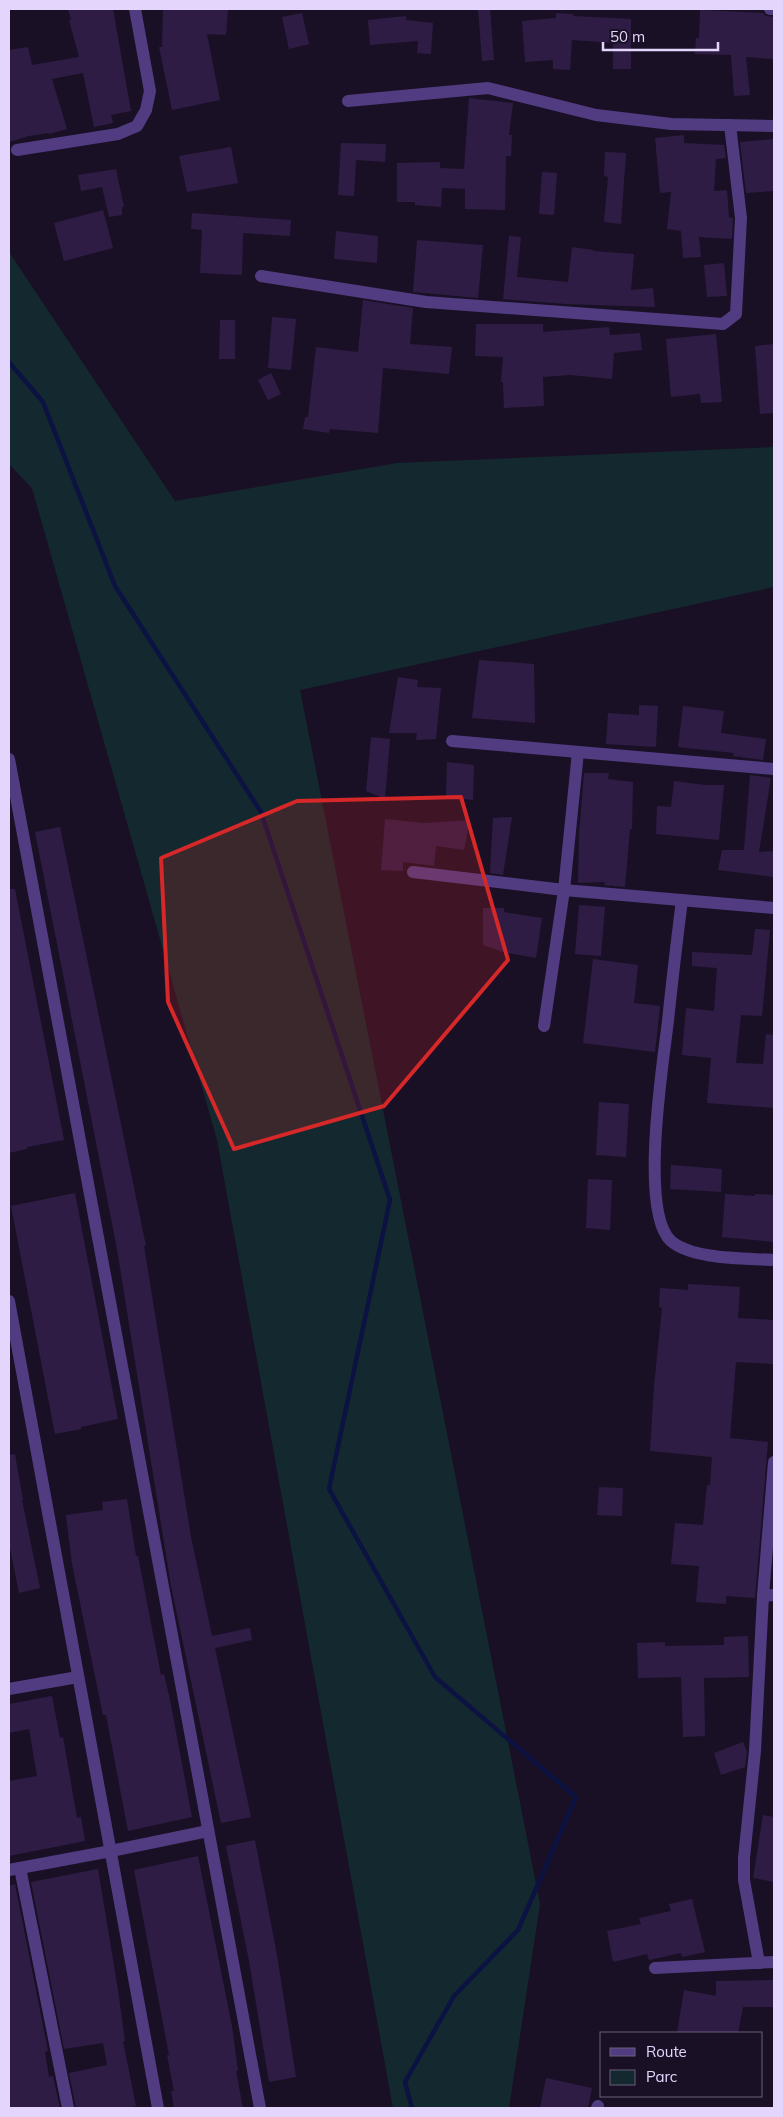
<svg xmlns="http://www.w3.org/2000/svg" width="783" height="2117" font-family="Mulish,sans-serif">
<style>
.green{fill:#13292f}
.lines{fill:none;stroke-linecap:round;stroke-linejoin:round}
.stream{stroke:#0c1241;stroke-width:4.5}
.building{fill:#2f1c45}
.minor{stroke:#513c82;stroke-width:12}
.marked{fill:#d62828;fill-opacity:0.2;stroke:#d62828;stroke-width:4;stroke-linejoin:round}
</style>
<rect width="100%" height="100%" fill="#191025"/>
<polygon class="green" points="9,252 175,501 397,463 774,447 774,587 300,690 540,1904 509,2108 393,2108 217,1140 32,488 9,464"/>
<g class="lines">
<polyline class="stream" points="9,362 43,402 115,586 261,812 390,1200 329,1489 435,1677 576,1797 518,1930 454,1996 405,2082 412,2108"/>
</g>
<g class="building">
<polygon points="68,9 113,9 131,111 111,115 113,123 94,127 83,73 52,79 67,129 49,134 49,133 29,136 9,142 9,50 28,47 32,65 79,57 69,20 71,19"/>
<polygon points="163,9 228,9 226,35 207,34 220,100 172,110 159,47 162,47"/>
<polygon points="478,9 490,9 494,60 482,61"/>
<polygon points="700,10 763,13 766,16 774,17 774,59 746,57 750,95 734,96 731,55 695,54 696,38 699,38"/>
<polygon points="302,13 309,44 289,49 282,17"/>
<polygon points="556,13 573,14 573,16 631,19 631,69 613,69 613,43 572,40 570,70 553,69 553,60 525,62 522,21 556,18"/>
<polygon points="406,16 406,20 433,23 431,54 417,53 418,41 370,45 368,20"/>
<polygon points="469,98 513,103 509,135 512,135 511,156 506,156 505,210 465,209 465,189 442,188 441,207 415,205 415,202 397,202 397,163 440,162 440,168 464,169"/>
<polygon points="684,135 684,143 724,145 726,158 716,159 714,191 727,190 729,217 733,218 732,239 699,237 701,257 683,258 681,231 667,229 671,192 660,193 655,138"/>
<polygon points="774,139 774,191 746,193 740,142"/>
<polygon points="341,143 386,144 385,162 356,160 354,196 338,195"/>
<polygon points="231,147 238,183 187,192 179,156"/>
<polygon points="605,152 626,153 621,224 604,222 608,177 604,176"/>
<polygon points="116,169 124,207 122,207 122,215 109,217 102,187 81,191 78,175"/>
<polygon points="542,172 557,173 554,215 539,214"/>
<polygon points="103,210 113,248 64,261 54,223"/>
<polygon points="192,213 291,220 290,236 243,233 242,275 200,273 202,230 191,229"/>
<polygon points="336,231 378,236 377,263 334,259"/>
<polygon points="509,236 521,237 517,277 568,282 572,247 594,250 593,251 634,254 631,290 653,288 655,307 566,304 503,299"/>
<polygon points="417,240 483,245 478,298 413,292"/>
<polygon points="724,263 727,296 707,297 704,265"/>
<polygon points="363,300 413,308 410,344 452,347 449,374 383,368 378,433 330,429 329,433 303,429 305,417 308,417 316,347 358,352"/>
<polygon points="272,317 296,319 291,370 268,368"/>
<polygon points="220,320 235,320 235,359 219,359"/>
<polygon points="476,324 543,324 543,332 609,327 610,335 640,333 642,350 614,353 612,379 570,375 543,377 544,406 504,408 503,382 501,382 503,357 475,356"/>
<polygon points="716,334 722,402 701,403 700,394 671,397 666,339"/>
<polygon points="774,344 774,413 760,414 755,346"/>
<polygon points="271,373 281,394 268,400 258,380"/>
<polygon points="479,660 534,664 535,723 472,718"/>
<polygon points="398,677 418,680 417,687 441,688 436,739 416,740 417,733 389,733"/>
<polygon points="639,705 658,706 656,747 606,744 608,713 639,715"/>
<polygon points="683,706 724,711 721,733 766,739 763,760 733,756 734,753 678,747"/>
<polygon points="371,737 390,739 385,799 366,791"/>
<polygon points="447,762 474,765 473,800 446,797"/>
<polygon points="584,773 609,773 608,779 633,782 632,829 630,829 625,887 604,885 605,882 578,883 579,834"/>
<polygon points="750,775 771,778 759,852 774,851 774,877 718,870 722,850 744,850"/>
<polygon points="674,781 705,785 724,785 719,840 656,834 657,806 671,807"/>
<polygon points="512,817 503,875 490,873 493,818"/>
<polygon points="385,819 424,823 470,820 464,850 436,846 434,866 403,862 403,871 381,870"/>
<polygon points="60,827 146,1246 144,1246 191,1537 212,1636 250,1628 252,1640 215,1648 251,1817 221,1823 171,1586 117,1249 35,832"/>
<polygon points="9,889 15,889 64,1140 27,1147 27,1149 9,1153"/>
<polygon points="579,905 605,907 601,956 575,954"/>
<polygon points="483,908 504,908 504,912 542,918 536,958 503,952 483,945"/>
<polygon points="755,929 770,930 762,1016 741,1015 736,1063 763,1064 766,1034 774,1035 774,1108 707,1103 711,1058 682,1055 686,1008 714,1011 717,968 692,966 692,952 752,955"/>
<polygon points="593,959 638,965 634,1003 660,1006 655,1052 583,1043"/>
<polygon points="599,1102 629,1104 626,1157 596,1155"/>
<polygon points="671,1165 722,1169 721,1192 670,1189"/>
<polygon points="588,1179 612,1180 610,1230 586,1228"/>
<polygon points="75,1193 118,1419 81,1427 81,1429 55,1434 11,1206"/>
<polygon points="725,1194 755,1196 755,1194 774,1195 774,1242 722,1237"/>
<polygon points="688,1284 740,1287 738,1318 774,1320 774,1364 736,1362 730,1438 768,1442 755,1598 726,1596 726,1604 696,1602 699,1566 671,1564 675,1523 703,1525 707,1485 710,1485 712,1457 650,1451 654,1386 662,1308 659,1307 660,1288 688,1290"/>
<polygon points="15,1454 23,1500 22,1500 40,1588 19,1593 9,1543 9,1455"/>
<polygon points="599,1487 623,1488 622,1516 597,1515"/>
<polygon points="127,1499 136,1556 138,1556 161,1675 164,1674 170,1700 192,1817 128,1831 106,1715 103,1715 96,1681 72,1564 66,1515 103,1510 102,1502"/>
<polygon points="748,1636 749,1677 704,1678 705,1736 683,1737 681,1677 638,1678 637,1643 665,1642 665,1646 724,1645 724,1637"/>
<polygon points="52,1696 60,1738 63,1737 77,1818 81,1817 85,1841 9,1856 9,1781 37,1776 29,1729 9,1733 9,1704"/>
<polygon points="743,1742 747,1752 745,1767 721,1775 714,1753"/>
<polygon points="763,1815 774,1817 774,1882 753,1878"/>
<polygon points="255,1840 277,1955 296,2077 269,2082 249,1961 226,1846"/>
<polygon points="198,1856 232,2026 238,2071 236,2071 243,2108 174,2108 171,2091 174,2091 167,2055 169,2055 134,1870"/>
<polygon points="98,1869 118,1990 125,2041 123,2041 136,2106 126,2108 76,2108 69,2073 107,2065 103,2043 64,2049 31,1882"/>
<polygon points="15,1884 48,2051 45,2052 49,2077 53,2076 60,2108 9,2108 9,1886"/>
<polygon points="692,1899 705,1952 682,1957 681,1953 649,1960 647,1954 613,1962 607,1931 641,1924 639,1918 671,1911 669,1904"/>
<polygon points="774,1980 774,2007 743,2007 738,2033 677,2033 684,1990 716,1996 716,1981"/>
<polygon points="546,2078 592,2088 588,2108 540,2108"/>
</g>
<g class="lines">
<g class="minor">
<polyline points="770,9 774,9"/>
<polyline points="348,101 488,88 596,115 671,124 774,126"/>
<polyline points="17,150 118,134 137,126 146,110 150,91 135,9"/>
<polyline points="261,276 426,302 723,324 736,314 741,218 730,125"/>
<polyline points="452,741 774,769"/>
<polyline points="9,759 260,2108"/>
<polyline points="413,872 564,890 774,908"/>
<path d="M682 900C677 940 672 981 668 1021 663 1063 639 1212 671 1241 693 1260 746 1258 774 1260"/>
<polyline points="544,1026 564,890 578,752"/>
<polyline points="9,1301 158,2108"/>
<polyline points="774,1462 763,1596 774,1595"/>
<polyline points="9,1689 78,1677"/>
<polyline points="20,1868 68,2108"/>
<polyline points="9,1870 111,1851 208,1831"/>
<polyline points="759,1963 744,1880 744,1858 755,1751 763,1596"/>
<polyline points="655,1968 774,1962"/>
<polyline points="597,2108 598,2106"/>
</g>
</g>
<path class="marked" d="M461 797 508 960 384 1106 234 1149 168 1002 161 858 297 801Z"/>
<rect width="783" height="2117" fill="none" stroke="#e4d5fd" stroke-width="20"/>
<rect x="600" y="2032" width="162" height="65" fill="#191025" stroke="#6a5f7b"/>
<rect x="610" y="2048" width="25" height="8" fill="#513c82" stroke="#6a5f7b"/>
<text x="646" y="2057" font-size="15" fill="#e4d5fd">Route</text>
<rect x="610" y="2070" width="25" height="15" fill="#13292f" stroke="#6a5f7b"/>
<text x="646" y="2082" font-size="15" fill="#e4d5fd">Parc</text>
<path d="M603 42v8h115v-8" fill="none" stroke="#e4d5fd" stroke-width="2.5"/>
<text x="610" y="42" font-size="15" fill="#e4d5fd" stroke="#191025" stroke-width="4" paint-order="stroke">50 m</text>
</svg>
